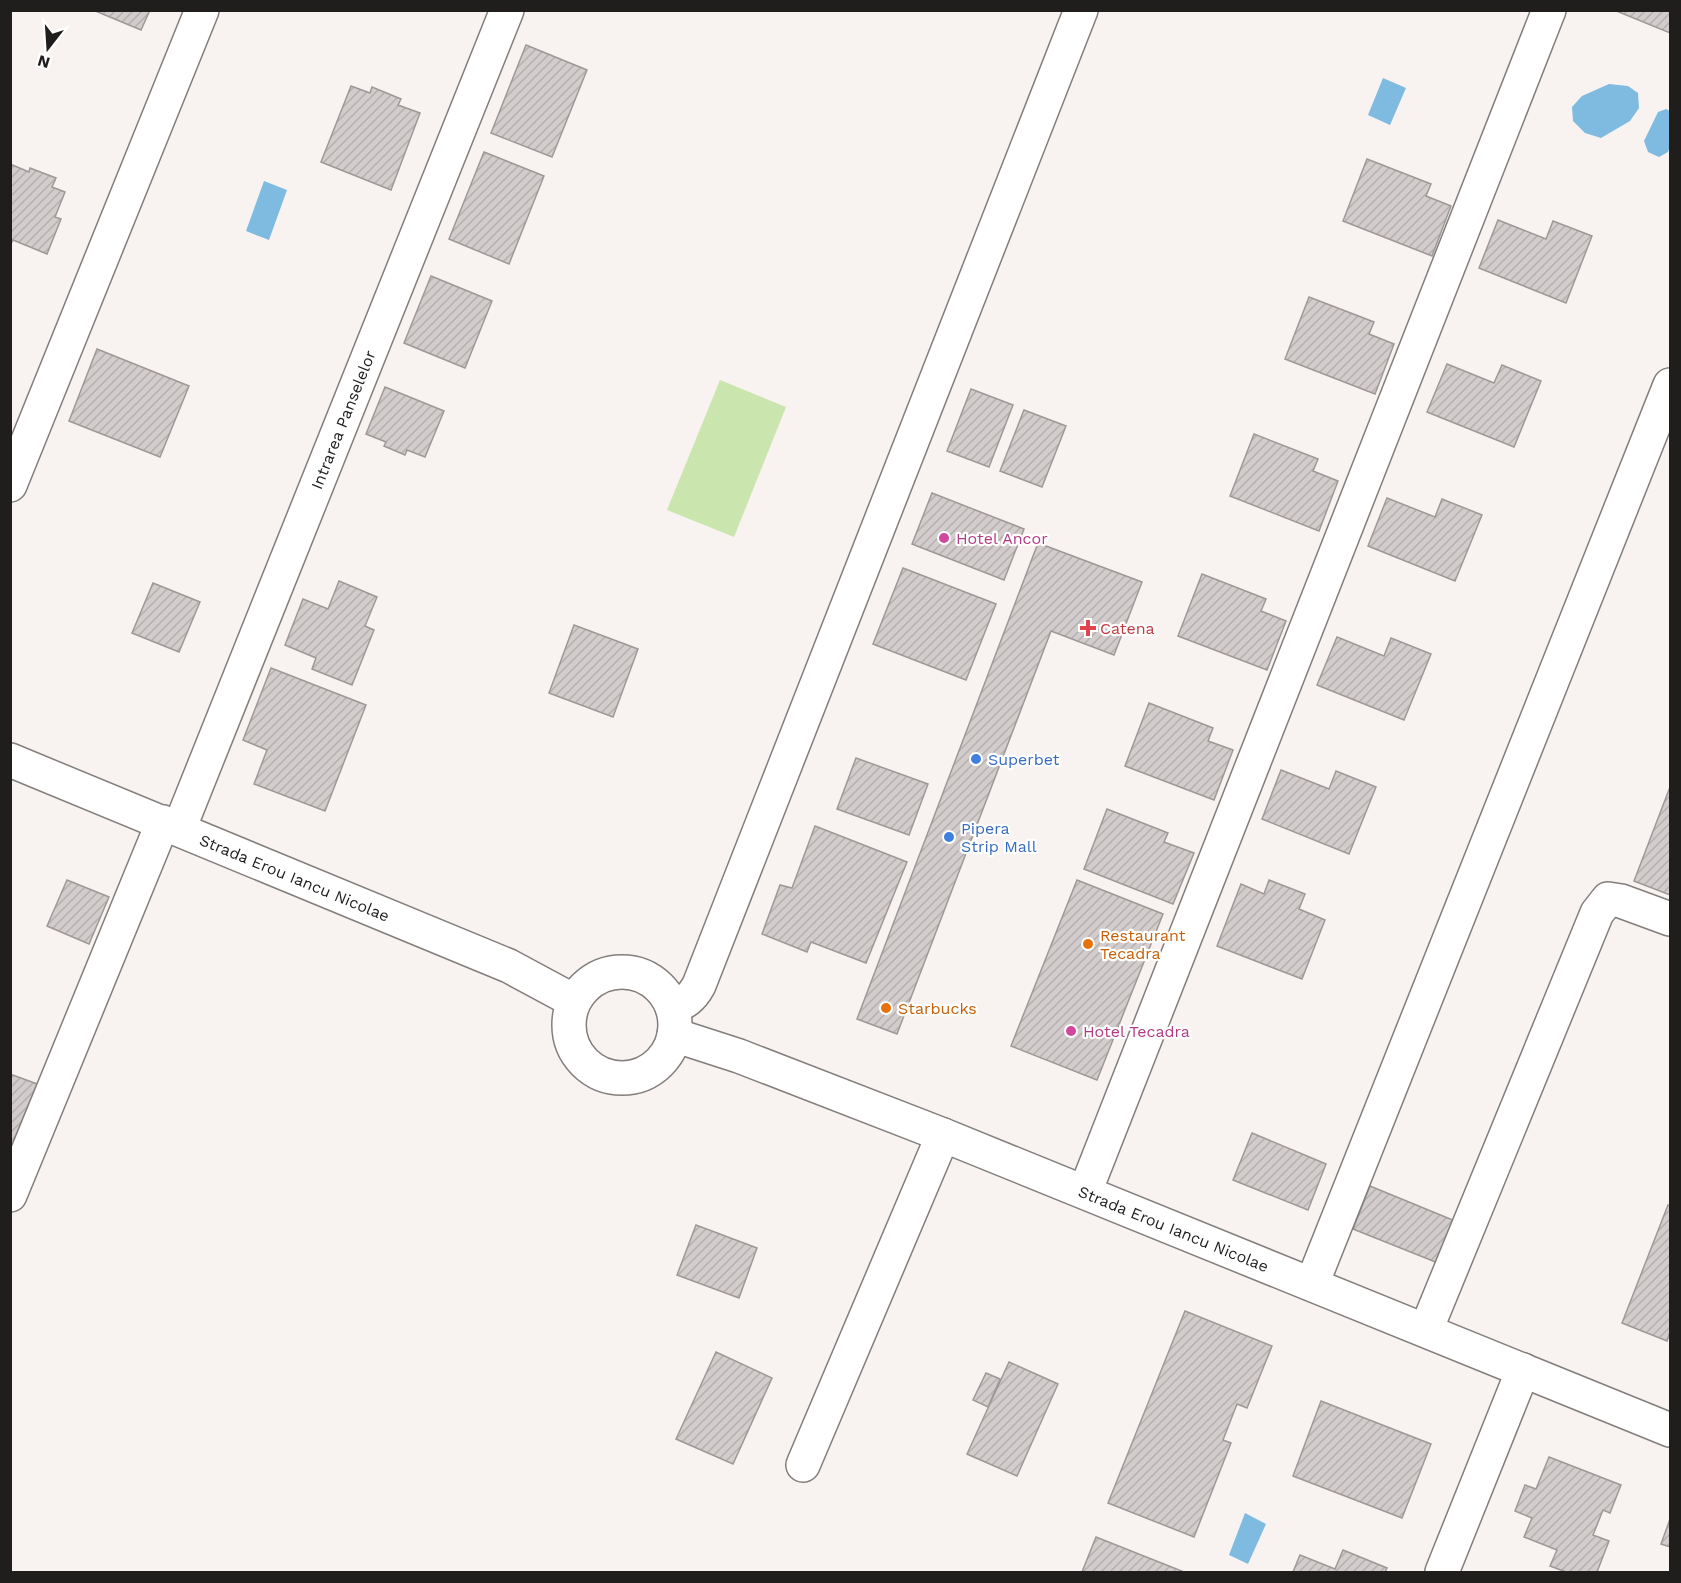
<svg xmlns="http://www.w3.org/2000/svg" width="1681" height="1583" font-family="'Work Sans',sans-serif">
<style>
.green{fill:#cae5ae}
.water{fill:#7fbbe1}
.building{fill:url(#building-hatch);stroke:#9e9897;stroke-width:1.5}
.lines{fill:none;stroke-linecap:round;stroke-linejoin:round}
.minor-casing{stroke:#837e7c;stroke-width:36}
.minor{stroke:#fff;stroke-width:33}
.hotel-dot{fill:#d1479c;stroke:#fff;stroke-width:2}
.health-dot{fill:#e0444e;stroke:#fff;stroke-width:2}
.shop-dot{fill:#3f7fe0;stroke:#fff;stroke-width:2}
.food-dot{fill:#e8710a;stroke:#fff;stroke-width:2}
.labels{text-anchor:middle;stroke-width:4.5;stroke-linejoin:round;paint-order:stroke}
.street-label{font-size:16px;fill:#201e1d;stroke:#fff}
.hotel-label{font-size:16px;fill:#b23c85;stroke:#fff;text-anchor:start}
.health-label{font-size:16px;fill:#be3a42;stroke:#fff;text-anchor:start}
.shop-label{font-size:16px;fill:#366cbe;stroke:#fff;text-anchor:start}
.food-label{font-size:16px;fill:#c56008;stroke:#fff;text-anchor:start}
</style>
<defs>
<pattern id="building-hatch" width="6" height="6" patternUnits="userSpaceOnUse" patternTransform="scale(1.5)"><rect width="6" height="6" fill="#d3cccc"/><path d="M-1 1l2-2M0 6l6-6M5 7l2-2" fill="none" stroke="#b5afaf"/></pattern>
</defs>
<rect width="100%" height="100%" fill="#f8f3f0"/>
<polygon class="green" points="720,380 786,407 734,537 667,510"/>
<g class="water">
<polygon points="1383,78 1406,88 1390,125 1368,115"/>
<polygon points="1609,84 1628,86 1638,93 1639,108 1630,121 1601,138 1585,133 1573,121 1572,107 1582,96"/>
<polygon points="1666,109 1670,111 1670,146 1668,152 1659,157 1648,152 1644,141 1658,112"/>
<polygon points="264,181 287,190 269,240 246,231"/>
<polygon points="1245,1513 1266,1524 1248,1564 1229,1555"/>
</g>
<g class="building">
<polygon points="93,10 150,10 141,30"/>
<polygon points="1614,10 1670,10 1670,33"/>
<polygon points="526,45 587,70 552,157 491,133"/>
<polygon points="351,86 370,93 372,87 401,99 398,105 420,113 391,190 321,162"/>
<polygon points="484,152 544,176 509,264 449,239"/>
<polygon points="1367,159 1431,184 1426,196 1451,206 1432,256 1343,221"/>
<polygon points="10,164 29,172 30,168 56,178 52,187 65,192 55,217 61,219 47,254 13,240 10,246"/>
<polygon points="1498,220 1546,239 1553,221 1592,236 1566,303 1479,268"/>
<polygon points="431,276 492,301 465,368 404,343"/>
<polygon points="1309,297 1374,322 1369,334 1394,344 1375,394 1285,359"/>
<polygon points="97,349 189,386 160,457 69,421"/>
<polygon points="1447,364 1494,383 1502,365 1541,381 1514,447 1427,412"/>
<polygon points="385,387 444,411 425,457 407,450 405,455 384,446 386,442 366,434"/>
<polygon points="971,389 1013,405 989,467 947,451"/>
<polygon points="1024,410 1066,426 1042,487 1000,471"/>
<polygon points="1254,434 1318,459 1313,471 1338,481 1319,531 1230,496"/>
<polygon points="932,493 1024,529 1004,580 912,544"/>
<polygon points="1387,498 1435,517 1442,499 1482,515 1455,581 1368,546"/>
<polygon points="1038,543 1142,582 1114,655 1051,631 897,1034 857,1019"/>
<polygon points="903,568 996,604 966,680 873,644"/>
<polygon points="1202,574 1266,599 1261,611 1286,621 1267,670 1178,636"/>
<polygon points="339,581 377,597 365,626 374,630 352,685 312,669 316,658 285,645 303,599 328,609"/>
<polygon points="153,583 200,602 179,652 132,633"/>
<polygon points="574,625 638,649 613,717 549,693"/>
<polygon points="1337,637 1384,656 1391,638 1431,654 1404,720 1317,685"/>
<polygon points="271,668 366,705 325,811 254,784 267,750 243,740"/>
<polygon points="1149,703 1213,728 1208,741 1233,750 1214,800 1125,766"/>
<polygon points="856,758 928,784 909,835 837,809"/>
<polygon points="1281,770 1329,789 1336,771 1376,787 1349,854 1262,819"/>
<polygon points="1670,787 1670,895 1634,881"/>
<polygon points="1107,809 1168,833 1164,842 1194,853 1173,904 1084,869"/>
<polygon points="815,826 907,862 866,963 811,942 807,952 762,934 780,885 792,888"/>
<polygon points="67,880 109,897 89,944 47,926"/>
<polygon points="1077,880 1163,914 1097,1080 1011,1046"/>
<polygon points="1269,880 1305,894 1299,909 1325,920 1302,979 1217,946 1241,884 1264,894"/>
<polygon points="10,1074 40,1085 10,1159"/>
<polygon points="1252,1133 1326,1164 1308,1210 1233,1180"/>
<polygon points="1370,1186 1455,1221 1438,1263 1353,1229"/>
<polygon points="1668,1205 1670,1206 1670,1332 1667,1341 1622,1323"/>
<polygon points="696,1225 757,1248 739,1298 677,1275"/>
<polygon points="1185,1311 1272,1346 1247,1408 1237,1404 1223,1440 1231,1443 1194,1537 1108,1503"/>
<polygon points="716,1352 772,1378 733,1464 676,1439"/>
<polygon points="1009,1362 1058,1384 1017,1476 967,1454"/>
<polygon points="986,1373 1000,1379 988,1407 973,1400"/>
<polygon points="1321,1401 1431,1444 1402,1518 1293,1476"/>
<polygon points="1549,1457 1621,1485 1610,1513 1603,1510 1593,1535 1609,1541 1597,1572 1566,1572 1550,1566 1557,1550 1524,1537 1532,1518 1515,1511 1525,1485 1536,1489"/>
<polygon points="1670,1519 1670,1547 1661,1544"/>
<polygon points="1096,1537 1184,1572 1082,1572"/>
<polygon points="1343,1550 1387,1568 1385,1572 1293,1572 1300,1555 1335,1569"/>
</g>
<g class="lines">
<defs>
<g id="minor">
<polyline points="10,485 202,10"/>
<path id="s1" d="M10 760 509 966 574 1001"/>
<path id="s2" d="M179 829 507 10"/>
<circle cx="622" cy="1025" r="53"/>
<path d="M672 1007C685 1003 692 998 699 985L1081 10"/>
<path id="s3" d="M674 1035 739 1056 943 1135 1670 1430"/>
<polyline points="1085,1192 1549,10"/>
<polyline points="10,1195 163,822"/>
<polyline points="1312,1284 1670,385"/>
<polyline points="1426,1330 1597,913 1608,899 1621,901 1670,919"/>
<polyline points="803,1465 943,1135"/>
<polyline points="1442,1572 1523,1370"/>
</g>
</defs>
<use href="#minor" class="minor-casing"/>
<use href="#minor" class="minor"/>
</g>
<g class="hotel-dot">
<circle cx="944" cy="538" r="6"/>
<circle cx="1071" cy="1031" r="6"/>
</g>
<path class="health-dot" d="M1085 619h6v6h6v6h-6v6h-6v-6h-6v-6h6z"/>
<g class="shop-dot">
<circle cx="976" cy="759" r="6"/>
<circle cx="949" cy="837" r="6"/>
</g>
<g class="food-dot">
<circle cx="1088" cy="944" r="6"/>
<circle cx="886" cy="1008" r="6"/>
</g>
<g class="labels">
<g class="street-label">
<text dy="6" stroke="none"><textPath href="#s2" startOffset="441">Intrarea Panselelor</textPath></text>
<text dy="6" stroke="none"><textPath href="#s1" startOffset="308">Strada Erou Iancu Nicolae</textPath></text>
<text dy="6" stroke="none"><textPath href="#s3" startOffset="536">Strada Erou Iancu Nicolae</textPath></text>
</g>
<g class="hotel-label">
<text x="956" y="544">Hotel Ancor</text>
<text x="1083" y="1037">Hotel Tecadra</text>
</g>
<g class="health-label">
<text x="1100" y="634">Catena</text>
</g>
<g class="shop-label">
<text x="988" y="765">Superbet</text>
<text x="961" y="834">Pipera<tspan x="961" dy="18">Strip Mall</tspan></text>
</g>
<g class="food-label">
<text x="1100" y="941">Restaurant<tspan x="1100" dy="18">Tecadra</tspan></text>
<text x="898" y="1014">Starbucks</text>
</g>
</g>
<rect width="1681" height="1583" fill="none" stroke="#201e1d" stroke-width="24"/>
<g transform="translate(48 48) rotate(197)" stroke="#ffffff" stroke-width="4.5" paint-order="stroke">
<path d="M0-4.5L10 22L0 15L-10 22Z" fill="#201e1d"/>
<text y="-9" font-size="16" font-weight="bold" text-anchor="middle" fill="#201e1d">N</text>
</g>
</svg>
